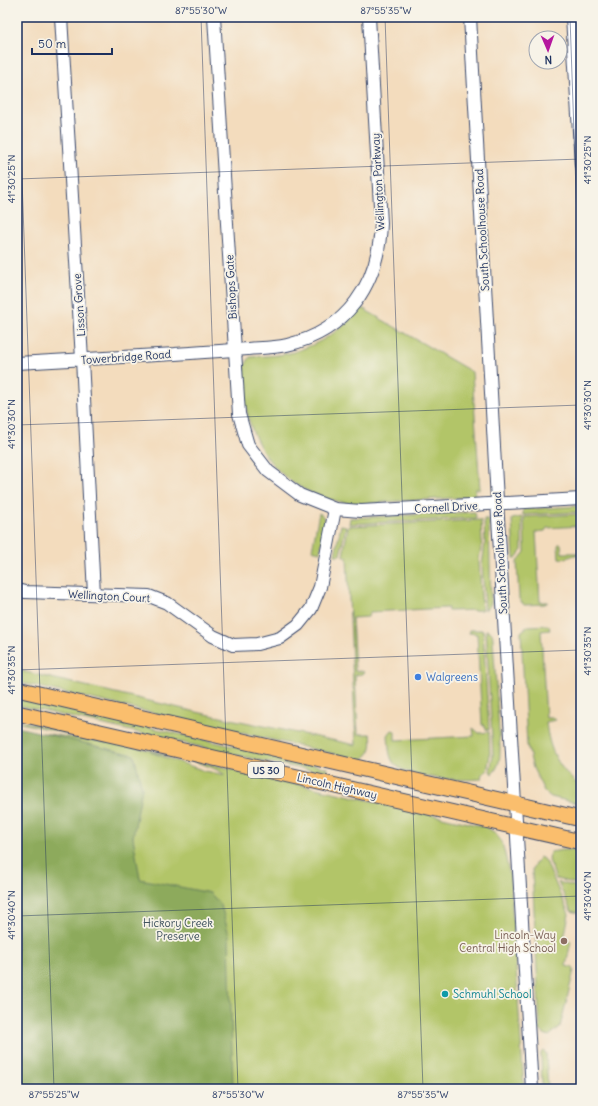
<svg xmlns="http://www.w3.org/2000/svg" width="598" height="1106" font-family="Delius,sans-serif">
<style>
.green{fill:#b2c568;stroke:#667a63;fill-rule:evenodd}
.forest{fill:#8daa5c;stroke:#546c5d}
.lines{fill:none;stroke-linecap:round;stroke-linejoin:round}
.minor-casing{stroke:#3b496c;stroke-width:14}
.major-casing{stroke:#3b496c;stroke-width:17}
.minor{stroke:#fff;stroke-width:12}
.major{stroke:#fabe6d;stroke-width:15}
.ticks{fill:none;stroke:#1b2f5e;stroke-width:1;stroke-opacity:0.45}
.shop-dot{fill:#3f7fe0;stroke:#f7f3e8;stroke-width:1.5}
.education-dot{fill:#8d6e63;stroke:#f7f3e8;stroke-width:1.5}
.culture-dot{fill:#0f9aa8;stroke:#f7f3e8;stroke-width:1.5}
.labels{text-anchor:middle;stroke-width:3.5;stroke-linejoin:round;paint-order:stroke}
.shield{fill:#f7f3e8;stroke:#5d6a87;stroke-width:1}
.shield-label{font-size:10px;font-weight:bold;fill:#1b2f5e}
.street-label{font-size:11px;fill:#1b2f5e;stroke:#f7f3e8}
.shop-label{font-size:11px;fill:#366cbe;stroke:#f7f3e8;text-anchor:start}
.park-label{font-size:11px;fill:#415460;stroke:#f7f3e8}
.education-label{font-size:11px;fill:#785e54;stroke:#f7f3e8;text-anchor:end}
.culture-label{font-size:11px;fill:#0d838f;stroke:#f7f3e8;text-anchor:start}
.neatline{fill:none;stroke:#1b2f5e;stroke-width:1.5}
.ticks-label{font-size:10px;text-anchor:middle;fill:#1b2f5e}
</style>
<rect width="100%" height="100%" fill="#f7f3e8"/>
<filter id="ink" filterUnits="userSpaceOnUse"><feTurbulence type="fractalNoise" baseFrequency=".025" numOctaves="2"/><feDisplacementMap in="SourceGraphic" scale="8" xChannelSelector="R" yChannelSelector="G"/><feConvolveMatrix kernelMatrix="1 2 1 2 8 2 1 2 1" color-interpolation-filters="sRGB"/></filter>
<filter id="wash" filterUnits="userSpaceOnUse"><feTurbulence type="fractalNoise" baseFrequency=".012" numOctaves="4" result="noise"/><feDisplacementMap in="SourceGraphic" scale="16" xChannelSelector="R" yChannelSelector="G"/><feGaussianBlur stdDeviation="0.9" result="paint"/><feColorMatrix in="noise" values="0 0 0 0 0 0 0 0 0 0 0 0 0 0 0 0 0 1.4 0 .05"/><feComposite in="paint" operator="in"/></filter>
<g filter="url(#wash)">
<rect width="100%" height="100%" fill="#f3dcbd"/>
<g class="green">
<path d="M362 308 472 372 480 489H475V497C450 498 425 500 399 501 382 502 364 505 348 503 296 496 258 463 247 412 244 397 244 381 244 367L250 357C263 356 278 356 290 353 321 344 340 331 362 308Z"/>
<polygon points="581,506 581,512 523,515 523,509 526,509"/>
<polygon points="475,512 476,518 349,524 350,518"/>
<path d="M319 513C331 519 322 541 320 552L312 550Z"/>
<polygon points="581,514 581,526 547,528 545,531 536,532 540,602 548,602 545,604 524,605 519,599 517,562 525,552 524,517"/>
<polygon points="522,517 522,550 516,558 514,558 512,519"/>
<polygon points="484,519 488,519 489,522 491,603 489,607 485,610 482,565 485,543"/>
<path d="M481 520 482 542 479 560 482 610 449 611H448V608L370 612 368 617 352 618 355 671H362L364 672 363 674 355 675 358 734H370L371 735C373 747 371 753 361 760L17 682V670L201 713 356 745 347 557 343 556 348 526Z"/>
<polygon points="341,525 346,526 340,555 335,555"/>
<path d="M560 543 561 544 562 553H581V554C574 554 566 560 559 558L558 545Z"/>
<path d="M547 625 549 626 550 630 541 631 546 718H554L556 720 546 722C549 751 559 769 581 787V804L551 797 544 791 533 768 527 745 521 632 528 626Z"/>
<polygon points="469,630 483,630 489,730 486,730 485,725 482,725 477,634 469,633"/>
<path d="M486 630C491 631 493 633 493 639L500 747C500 758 500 766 492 774L490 771 493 756Z"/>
<polygon points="17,697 328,768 327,773 272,763 17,705"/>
<path d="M17 720 486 827 494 832 502 842 510 876 524 1089H17V729L107 743 17 722ZM150 752C171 757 209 762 225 775L205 771Z"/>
<path d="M473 728 479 733 489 732 490 755 487 771 482 774 481 779C462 781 404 779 393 762 388 754 389 744 388 735L392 730 395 731V740L474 736Z"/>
<polygon points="563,850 581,850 581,885 556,879 549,860 550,852"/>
<polygon points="540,857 546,861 550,871 569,914 564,939 571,941 566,966 573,968 574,970 560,1027 549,1036 544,1034 540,1030 532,870 536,862"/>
<polygon points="558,882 581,888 581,904 579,913 571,911"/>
<polygon points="543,1051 546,1053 548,1089 542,1089 541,1053"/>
</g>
<polygon class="forest" points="17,727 134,755 142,788 133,837 140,879 210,893 221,905 229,935 233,1089 17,1089"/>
</g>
<g filter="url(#ink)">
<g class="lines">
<defs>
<g id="minor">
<polyline points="61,17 82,359 94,594"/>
<polyline points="214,17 239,414 248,445 268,471 300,495 335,509 361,511 581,499"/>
<polyline points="470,17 498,518 532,1089"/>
<polyline points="572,17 581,165"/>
<path d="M17 363C70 360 122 357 175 354 199 352 223 351 248 349 260 348 274 348 287 345 347 331 379 284 381 223L369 17"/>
<polyline points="17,590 25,592 149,596 167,603 213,636 233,645 257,644 280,638 298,625 311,609 320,587 335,509"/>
</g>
<g id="major">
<polyline points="17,689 581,819"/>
<polyline points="17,713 581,842"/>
</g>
</defs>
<use href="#minor" class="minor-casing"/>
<use href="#major" class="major-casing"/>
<use href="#minor" class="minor"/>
<use href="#major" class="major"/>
</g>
</g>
<path class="ticks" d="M201 17 238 1089M385 17 423 1089M570 17 581 336M17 37 54 1089M17 179 581 159M17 425 581 405M17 670 581 650M17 916 581 896"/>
<circle class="shop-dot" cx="418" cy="677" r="4"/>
<circle class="education-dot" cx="564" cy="941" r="4"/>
<circle class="culture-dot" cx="445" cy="994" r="4"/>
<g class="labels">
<rect class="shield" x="248" y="762" width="36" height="16" rx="3"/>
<g class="shield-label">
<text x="266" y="774">US 30</text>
</g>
<g class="street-label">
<text transform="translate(378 182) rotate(-93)" y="4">Wellington Parkway</text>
<text transform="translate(482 230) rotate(-93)" y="4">South Schoolhouse Road</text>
<text transform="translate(231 287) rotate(-93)" y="4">Bishops Gate</text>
<text transform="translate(79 305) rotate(-94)" y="4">Lisson Grove</text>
<text transform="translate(126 357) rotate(-4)" y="4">Towerbridge Road</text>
<text transform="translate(446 507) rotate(-3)" y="4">Cornell Drive</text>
<text transform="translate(500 553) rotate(-93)" y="4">South Schoolhouse Road</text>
<text transform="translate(109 596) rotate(3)" y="4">Wellington Court</text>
<text transform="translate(337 786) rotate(13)" y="4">Lincoln Highway</text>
</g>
<g class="shop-label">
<text x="426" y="681">Walgreens</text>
</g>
<g class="park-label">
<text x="178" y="927">Hickory Creek<tspan x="178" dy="13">Preserve</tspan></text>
</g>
<g class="education-label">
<text x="556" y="939">Lincoln-Way<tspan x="556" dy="13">Central High School</tspan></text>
</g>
<g class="culture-label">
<text x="453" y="998">Schmuhl School</text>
</g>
</g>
<rect width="598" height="1106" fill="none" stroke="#f7f3e8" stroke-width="44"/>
<g transform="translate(548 50) rotate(178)"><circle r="19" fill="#f7f3e8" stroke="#9fa5b1"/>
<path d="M0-3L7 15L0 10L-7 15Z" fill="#b5179e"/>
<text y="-6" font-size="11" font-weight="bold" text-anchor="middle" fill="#1b2f5e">N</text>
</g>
<path d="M32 48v6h80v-6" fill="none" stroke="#1b2f5e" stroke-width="2"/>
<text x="38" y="48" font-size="12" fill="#1b2f5e" stroke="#f7f3e8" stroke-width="3" paint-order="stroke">50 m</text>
<rect x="22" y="22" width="554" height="1062" class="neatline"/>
<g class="ticks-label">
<text x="201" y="14">87°55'30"W</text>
<text x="386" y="14">87°55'35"W</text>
<text transform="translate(587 160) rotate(-90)" y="4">41°30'25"N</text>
<text transform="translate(11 179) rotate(-90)" y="4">41°30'25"N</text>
<text transform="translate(587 405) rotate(-90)" y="4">41°30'30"N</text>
<text transform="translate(11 424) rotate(-90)" y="4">41°30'30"N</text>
<text transform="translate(587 651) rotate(-90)" y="4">41°30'35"N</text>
<text transform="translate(11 670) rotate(-90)" y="4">41°30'35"N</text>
<text transform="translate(587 896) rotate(-90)" y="4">41°30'40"N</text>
<text transform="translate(11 915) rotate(-90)" y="4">41°30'40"N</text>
<text x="54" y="1098">87°55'25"W</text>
<text x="238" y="1098">87°55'30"W</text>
<text x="423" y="1098">87°55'35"W</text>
</g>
</svg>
